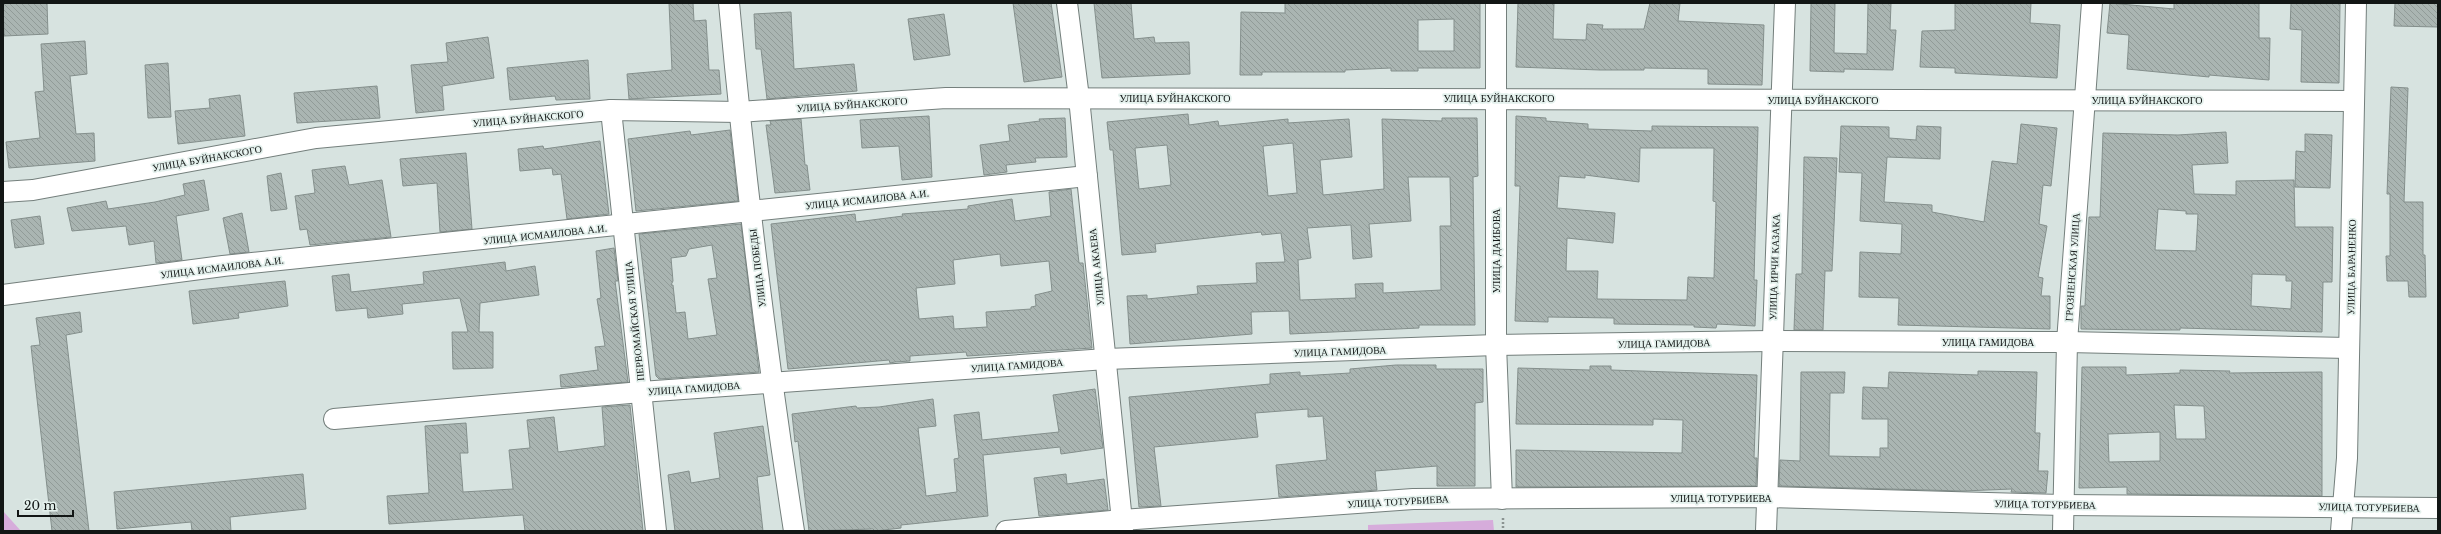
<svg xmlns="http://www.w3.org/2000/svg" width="2441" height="534" font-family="'Libre Baskerville',serif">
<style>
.green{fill:#d6acdb}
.building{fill:url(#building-back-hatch);stroke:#848f8c;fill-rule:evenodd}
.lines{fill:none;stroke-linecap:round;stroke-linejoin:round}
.minor-casing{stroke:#747f7c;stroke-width:22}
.path{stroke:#8a9391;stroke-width:2.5;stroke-dasharray:2 2;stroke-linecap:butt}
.minor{stroke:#fff;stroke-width:20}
.labels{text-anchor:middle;stroke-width:3.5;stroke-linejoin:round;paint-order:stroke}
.street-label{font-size:10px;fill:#121615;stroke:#e4f1ed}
</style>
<defs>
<pattern id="building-back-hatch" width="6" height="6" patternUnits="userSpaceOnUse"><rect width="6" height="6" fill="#aab5b2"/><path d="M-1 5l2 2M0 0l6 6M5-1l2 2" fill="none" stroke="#919b98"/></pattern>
</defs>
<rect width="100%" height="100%" fill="#d7e3e0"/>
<g class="green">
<polygon points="3,511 21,531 3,531"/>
<polygon points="1493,520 1494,531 1368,531 1368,525"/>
</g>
<g class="building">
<polygon points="3,3 47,3 48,34 4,36"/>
<polygon points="669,3 693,3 694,21 706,20 709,70 719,70 721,94 629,99 627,74 672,70"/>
<polygon points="1013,3 1051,3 1062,77 1024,82"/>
<polygon points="1094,3 1131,3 1134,39 1154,37 1155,43 1189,42 1190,74 1102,78"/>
<path d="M1285 3H1480V68H1418V71H1391V68L1345 70V72H1262V75H1240L1241 12 1285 13ZM1454 19V51H1418V20Z"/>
<polygon points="1518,3 1554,3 1553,39 1586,40 1587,24 1603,25 1602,29 1644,29 1650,3 1680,3 1678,21 1764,25 1762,85 1708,84 1708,69 1644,68 1644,70 1600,70 1516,67"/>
<polygon points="1811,3 1835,3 1834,53 1867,54 1868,3 1891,3 1890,30 1896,30 1893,70 1844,69 1844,72 1810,71"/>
<polygon points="1955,3 2031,3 2030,23 2060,25 2057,78 1955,73 1955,68 1920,67 1922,31 1955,30"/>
<polygon points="2110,3 2174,9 2174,3 2259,3 2259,38 2270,38 2269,80 2209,75 2209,77 2127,69 2129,35 2107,33"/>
<polygon points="2291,3 2340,3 2339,83 2301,82 2302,30 2290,29"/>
<polygon points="2395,3 2438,3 2438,27 2394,26"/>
<polygon points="791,12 794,69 854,64 857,91 767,99 761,49 756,49 754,14"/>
<polygon points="944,14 950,55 914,60 908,19"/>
<polygon points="488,37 494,78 442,86 444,110 416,113 411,65 448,62 446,43"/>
<polygon points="85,41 87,74 70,76 76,134 94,133 95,161 9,168 6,142 40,138 35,92 44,91 41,44"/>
<polygon points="588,60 590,99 556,100 555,96 510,100 507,68"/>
<polygon points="168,63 171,117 148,118 145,65"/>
<polygon points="377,86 380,118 297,123 294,93"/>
<polygon points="2391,87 2408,88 2404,202 2423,202 2423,255 2425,255 2426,297 2409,297 2408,281 2387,281 2386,256 2390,256 2390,194 2387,194"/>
<polygon points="240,95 245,136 178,144 175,111 210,108 209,99"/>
<path d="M1188 114 1189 125 1218 121 1219 126 1288 119V123L1349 119 1352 157 1320 160 1323 195 1384 189 1382 119 1442 121V118H1477L1478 176 1473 177 1475 325H1419V328L1290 334 1289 311 1251 312 1252 334 1130 344 1127 296 1147 295V299L1198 294 1197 286 1257 283 1256 263 1285 262 1281 233 1262 235 1261 232 1155 244 1156 252 1122 255 1113 150H1110L1107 122ZM1293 143 1297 193 1268 196 1263 146ZM1167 145 1171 185 1139 189 1135 148ZM1408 177H1450L1451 226H1440L1441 290 1383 293V283L1355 284 1356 298 1300 300 1298 260 1311 258 1307 228 1351 225 1353 259 1372 257 1369 224 1411 221Z"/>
<polygon points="929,116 932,177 902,180 899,146 862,148 860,120"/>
<path d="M1516 116 1546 118V121L1588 124V129L1652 131V126L1758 127 1754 280H1757L1755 326 1717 324 1716 328 1694 327V325L1614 324V318L1548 317V322L1515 321 1520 186H1515ZM1640 148H1714L1713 201 1716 202 1714 278 1688 277 1687 300 1597 299 1598 271H1566L1567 238 1613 243 1615 213 1557 208 1559 176 1585 178V175L1639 182Z"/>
<polygon points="1065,118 1067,157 1035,158 1036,162 1006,165 1007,172 984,175 980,145 1010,141 1008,125 1040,121 1039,119"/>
<polygon points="801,119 805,165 807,165 810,190 775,193 766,125 771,125 770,121"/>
<polygon points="2021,124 2057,128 2051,186 2043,185 2039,224 2047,226 2038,277 2043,278 2041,296 2050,296 2050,329 1898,325 1899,298 1859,297 1860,252 1901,254 1902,224 1860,221 1862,173 1839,172 1841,126 1889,127 1889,138 1916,140 1917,126 1941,127 1940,159 1887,157 1884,202 1932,205 1932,212 1984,222 1992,161 2017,164"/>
<polygon points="730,130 738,201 636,211 628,139 690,131 691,135"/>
<path d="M2226 132 2228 163 2192 165 2194 194 2236 195V181L2294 180 2295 227H2333L2332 282H2323L2322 332 2180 328V330H2150L2081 329V306H2085L2089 217H2100L2103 133 2178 135ZM2158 209 2186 211V214H2198L2196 251 2155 250ZM2252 274 2286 275V281H2292L2291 309 2251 306Z"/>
<polygon points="2305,134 2332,135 2330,188 2295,187 2296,151 2305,152"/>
<polygon points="600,141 609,214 567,219 561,174 553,175 552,168 520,171 518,149 543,146 544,149"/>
<polygon points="466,153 472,229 440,232 437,183 403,186 400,159"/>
<polygon points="1804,157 1837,158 1832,271 1825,271 1823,330 1794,330 1796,274 1802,274"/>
<polygon points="345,166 349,185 382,180 391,237 310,245 307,229 300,230 295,196 315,193 312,170"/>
<polygon points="281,173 287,209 271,211 267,176"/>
<polygon points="204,180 209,210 176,216 182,260 156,263 154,241 129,245 126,226 72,231 67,208 106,201 108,209 155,202 185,195 183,184"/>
<path d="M1071 189 1079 263H1083L1092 348 967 356 966 352 910 356V361L895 362 890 363 889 360 788 369 771 224 855 214 856 222 903 216 902 214 968 209V206L1012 199 1015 221 1051 216 1049 192ZM1000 254 1001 266 1049 261 1052 291 1035 295 1036 306 1031 307V309L986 312 987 327 954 329 953 316 919 319 916 288 955 284 953 260Z"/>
<polygon points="242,213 249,252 230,254 223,218"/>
<polygon points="40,216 44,244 15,248 11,220"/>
<path d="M741 224 759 372 659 379 656 376 639 234ZM712 245 717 278 708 279 717 335 688 339 685 312 676 313 673 285H671L673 281 671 258 686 256 689 249Z"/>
<polygon points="614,248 618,281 615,281 628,382 561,387 560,375 598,370 595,347 605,346 597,299 601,298 596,251"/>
<polygon points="505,262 506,271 535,266 539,295 480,303 479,332 493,332 493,368 453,369 452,332 468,332 460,298 402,304 403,314 368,318 367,308 336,311 332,276 349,274 351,292 424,284 423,272"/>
<polygon points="285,281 288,306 238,313 239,318 193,324 189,291"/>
<polygon points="80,312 82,332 66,335 89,531 52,531 31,346 40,345 36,318"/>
<polygon points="1396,365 1436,365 1436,369 1483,369 1483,402 1475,403 1475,486 1437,486 1437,466 1375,471 1377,490 1279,497 1276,465 1327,460 1323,416 1308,417 1308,409 1255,413 1258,437 1154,447 1161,506 1139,507 1129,397 1270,384 1270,374 1300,372 1300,376 1350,373 1350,369"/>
<polygon points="1590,366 1611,366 1611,370 1757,375 1754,458 1757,458 1756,486 1516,487 1516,450 1682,453 1683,420 1653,419 1653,425 1516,424 1518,368 1590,370"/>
<path d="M2082 367H2126V375L2180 373V370L2230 371 2229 373 2322 372V496L2127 494V487L2079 488ZM2174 405 2204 406 2206 439H2176ZM2160 432V461L2109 462 2108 434Z"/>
<polygon points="1978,371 2037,372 2035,433 2040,433 2038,471 2048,471 2046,493 2011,492 2012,489 1963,491 1779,486 1780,460 1800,461 1801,372 1845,372 1844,393 1830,393 1829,456 1880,457 1880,448 1888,448 1888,419 1862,419 1863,387 1888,388 1889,372 1978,375"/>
<polygon points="1095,389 1103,448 1061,454 1060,447 983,455 988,516 901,525 901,528 875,531 873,529 809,531 798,441 795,442 792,414 856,406 857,408 879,407 933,399 936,426 918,428 926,496 957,492 954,459 959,458 954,415 979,412 982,440 1059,432 1053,395"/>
<polygon points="630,405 643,531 525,531 523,515 389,524 387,496 429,493 425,426 466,423 468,453 460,453 463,492 513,489 509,450 530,448 527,420 554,417 558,452 605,446 602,407"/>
<polygon points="763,426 770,475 757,477 763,531 675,531 668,475 689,471 691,483 720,478 714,433"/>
<polygon points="303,474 306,509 230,517 231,531 192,531 191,522 117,529 114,492"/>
<polygon points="1066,474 1067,484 1104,479 1108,510 1039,516 1034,478"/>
</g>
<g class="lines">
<defs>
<g id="minor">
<path d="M729 3C745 180 767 356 794 531"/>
<polyline points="1067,3 1079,98 1123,531"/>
<polyline points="1496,3 1496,345 1502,499"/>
<polyline points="611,110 656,531"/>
<polyline points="3,192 33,190 316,138 611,110 739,112 946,98 2354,101"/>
<polyline points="3,295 223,266 1087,176"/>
<polyline points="334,419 641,392 1106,359 1496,345 1771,341 2067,342 2349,348"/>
<polyline points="1006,531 1122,520 1413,499 1766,497 2063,505 2438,508"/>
<polyline points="1766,531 1785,3"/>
<polyline points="2063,531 2067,342 2092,3"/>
<polyline points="2341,531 2347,458 2356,3"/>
</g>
</defs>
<use href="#minor" class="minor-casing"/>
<polyline class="path" points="1503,518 1503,531"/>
<use href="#minor" class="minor"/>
</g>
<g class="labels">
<g class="street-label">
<text x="1175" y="102">УЛИЦА БУЙНАКСКОГО</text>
<text x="1499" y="102">УЛИЦА БУЙНАКСКОГО</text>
<text x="1823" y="104">УЛИЦА БУЙНАКСКОГО</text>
<text x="2147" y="104">УЛИЦА БУЙНАКСКОГО</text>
<text transform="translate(852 104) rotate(-4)" y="4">УЛИЦА БУЙНАКСКОГО</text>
<text transform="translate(528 118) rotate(-5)" y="4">УЛИЦА БУЙНАКСКОГО</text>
<text transform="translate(207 158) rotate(-10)" y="4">УЛИЦА БУЙНАКСКОГО</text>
<text transform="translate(867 199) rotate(-6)" y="4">УЛИЦА ИСМАИЛОВА А.И.</text>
<text transform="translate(545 234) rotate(-6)" y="4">УЛИЦА ИСМАИЛОВА А.И.</text>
<text transform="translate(1496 251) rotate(-90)" y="4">УЛИЦА ДАИБОВА</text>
<text transform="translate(222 267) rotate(-7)" y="4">УЛИЦА ИСМАИЛОВА А.И.</text>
<text transform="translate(1096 267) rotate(-96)" y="4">УЛИЦА АКАЕВА</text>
<text transform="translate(1774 267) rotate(-88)" y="4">УЛИЦА ИРЧИ КАЗАКА</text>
<text transform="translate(2072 267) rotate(-86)" y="4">ГРОЗНЕНСКАЯ УЛИЦА</text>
<text transform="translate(2351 267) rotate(-89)" y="4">УЛИЦА БАРАНЕНКО</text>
<text transform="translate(757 268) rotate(-97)" y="4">УЛИЦА ПОБЕДЫ</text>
<text transform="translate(634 321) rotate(-96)" y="4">ПЕРВОМАЙСКАЯ УЛИЦА</text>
<text x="1988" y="346">УЛИЦА ГАМИДОВА</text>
<text transform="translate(1664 343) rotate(-1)" y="4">УЛИЦА ГАМИДОВА</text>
<text transform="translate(1340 351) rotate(-2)" y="4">УЛИЦА ГАМИДОВА</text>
<text transform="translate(1017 365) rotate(-4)" y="4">УЛИЦА ГАМИДОВА</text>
<text transform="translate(694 388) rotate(-4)" y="4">УЛИЦА ГАМИДОВА</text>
<text x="1721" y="502">УЛИЦА ТОТУРБИЕВА</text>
<text transform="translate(1398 501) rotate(-3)" y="4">УЛИЦА ТОТУРБИЕВА</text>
<text transform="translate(2045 504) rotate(1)" y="4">УЛИЦА ТОТУРБИЕВА</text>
<text transform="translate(2369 507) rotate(1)" y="4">УЛИЦА ТОТУРБИЕВА</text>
</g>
</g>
<rect width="2441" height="534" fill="none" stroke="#121615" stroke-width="8"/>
<path d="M18 510v6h55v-6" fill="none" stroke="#121615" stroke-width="2"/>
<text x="24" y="510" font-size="12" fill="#121615" stroke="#e4f1ed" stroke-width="3" paint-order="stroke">20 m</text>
</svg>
